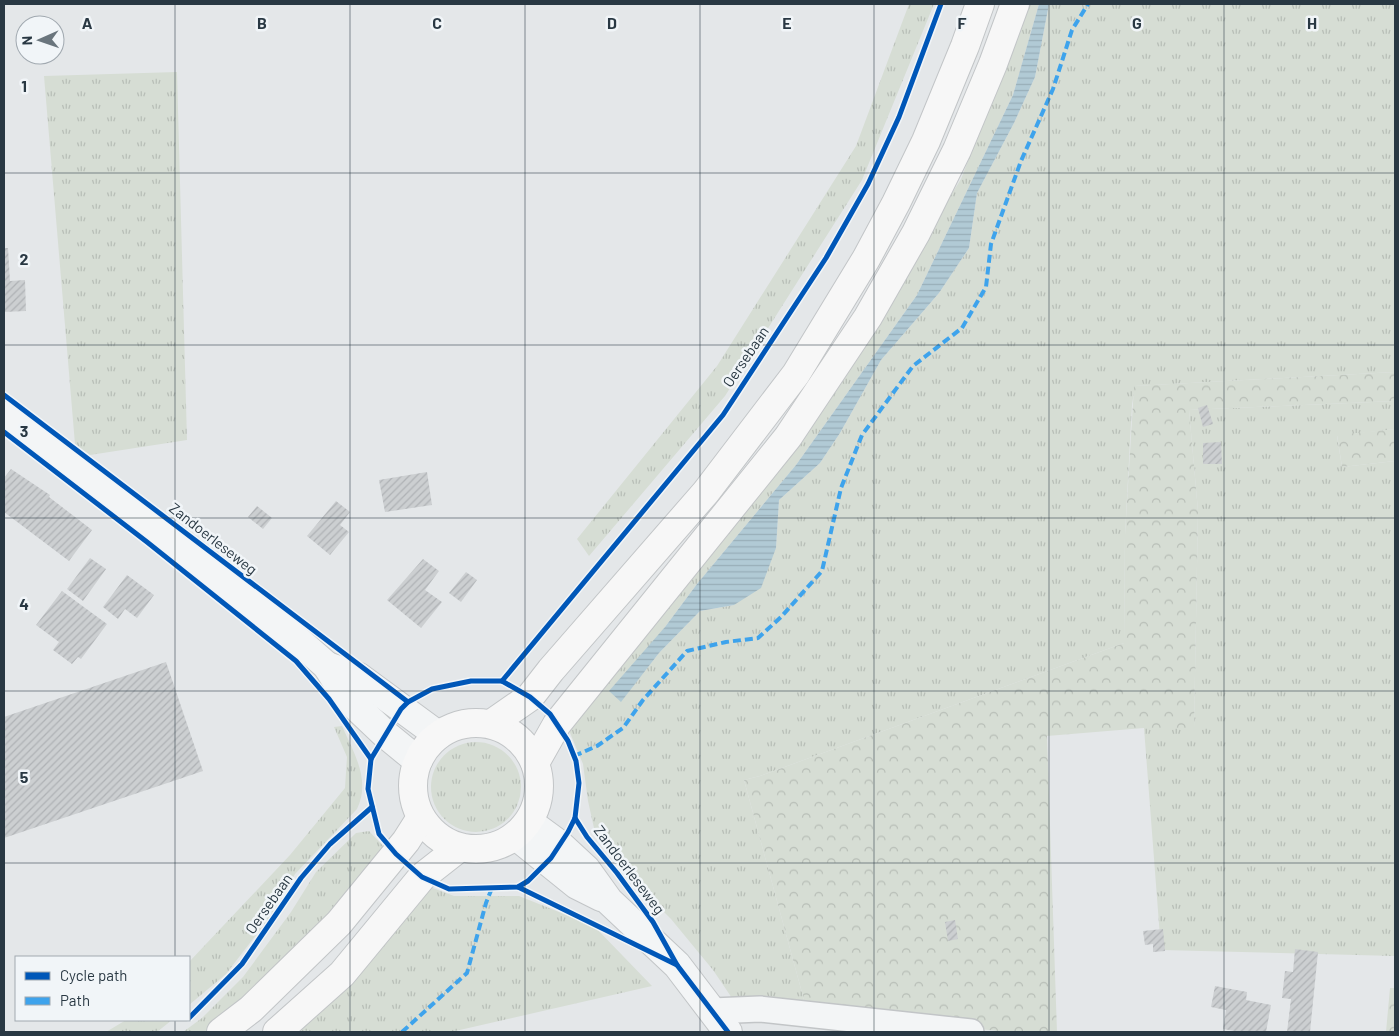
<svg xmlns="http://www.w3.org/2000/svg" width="1399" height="1036" font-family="Barlow,sans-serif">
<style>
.grass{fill:url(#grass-tufts)}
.forest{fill:url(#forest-crowns)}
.water{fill:url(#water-rules)}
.building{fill:url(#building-hatch)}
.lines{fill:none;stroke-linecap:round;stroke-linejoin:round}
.minor-casing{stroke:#c2c5c7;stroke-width:28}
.tertiary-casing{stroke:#c2c5c7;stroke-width:30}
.secondary-casing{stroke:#c2c5c7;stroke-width:30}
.minor{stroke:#f3f5f6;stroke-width:25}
.tertiary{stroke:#f3f5f6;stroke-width:28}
.secondary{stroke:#f7f7f7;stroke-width:28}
.quiet{stroke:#3ea3ec;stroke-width:4;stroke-dasharray:8 4;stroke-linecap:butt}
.cycleway-casing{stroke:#f1f5f8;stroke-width:8}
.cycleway{stroke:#0057b8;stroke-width:5}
.grid{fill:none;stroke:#293843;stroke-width:1;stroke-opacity:0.55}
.labels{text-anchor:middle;stroke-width:5;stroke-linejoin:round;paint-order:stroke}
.street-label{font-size:15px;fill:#293843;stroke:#f1f5f8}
.grid-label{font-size:16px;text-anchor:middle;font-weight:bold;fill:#293843;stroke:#f1f5f8;stroke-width:5;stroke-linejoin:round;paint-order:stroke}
</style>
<defs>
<pattern id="grass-tufts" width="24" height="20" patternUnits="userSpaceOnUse" patternTransform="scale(1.25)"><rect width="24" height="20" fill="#d6ddd4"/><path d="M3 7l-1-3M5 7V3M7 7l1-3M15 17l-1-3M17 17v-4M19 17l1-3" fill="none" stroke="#b8beb7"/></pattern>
<pattern id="forest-crowns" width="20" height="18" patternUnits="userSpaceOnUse" patternTransform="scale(1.25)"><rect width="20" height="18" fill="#d6ddd4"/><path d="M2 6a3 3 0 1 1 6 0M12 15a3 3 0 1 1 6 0" fill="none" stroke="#b8beb7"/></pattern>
<pattern id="water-rules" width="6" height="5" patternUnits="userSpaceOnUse" patternTransform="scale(1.25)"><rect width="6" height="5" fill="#b1cad5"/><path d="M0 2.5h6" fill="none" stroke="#98aeb8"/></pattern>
<pattern id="building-hatch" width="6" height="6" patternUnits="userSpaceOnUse" patternTransform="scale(1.25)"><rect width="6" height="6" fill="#cccfd1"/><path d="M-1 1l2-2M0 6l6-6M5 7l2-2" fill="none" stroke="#afb2b5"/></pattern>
</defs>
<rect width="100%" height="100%" fill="#e4e7e9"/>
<g class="grass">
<polygon points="909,4 934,4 862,180 725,396 589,556 577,539 717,366 856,146"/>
<polygon points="1029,4 1039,4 1013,95 917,295 796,465 697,584 665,627 621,701 659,653 700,611 734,605 776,548 779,500 820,463 840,433 881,360 939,293 969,248 977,193 1014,123 1035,77 1049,4 1395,4 1395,372 1135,386 1132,405 1125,535 1124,643 760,776 744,780 807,1011 736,1004 713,970 671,919 617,865 594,828 588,801 583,764 568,728 810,420 961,179"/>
<polygon points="177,72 187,440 90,455 75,444 44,76"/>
<polygon points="1395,401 1395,429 1337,436 1342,467 1395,461 1395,956 1161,950 1144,728 1194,728 1198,511 1189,410"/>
<path d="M342 726C354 753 371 780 357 809L295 874 269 918 226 974 189 1005V962L290 855 345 788 347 757 334 727Z"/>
<circle cx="476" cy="787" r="45"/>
<polygon points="369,831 387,850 311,937 232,1011 204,1032 183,1032 202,1018 243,977 291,912 316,872 356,833"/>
<polygon points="430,887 454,896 519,896 594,926 652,986 451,1032 291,1032"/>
<polygon points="126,1020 172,1020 157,1032 106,1032"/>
</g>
<g class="forest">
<polygon points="1395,372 1395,401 1189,410 1198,511 1194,728 1144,728 1047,736 1057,1032 1008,1032 807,1011 744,780 760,776 1124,643 1125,535 1134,386"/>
<polygon points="1395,429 1395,461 1342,467 1337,435"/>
<polygon points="1390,988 1395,988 1395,1032 1386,1032"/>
</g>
<polygon class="water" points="1039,4 1049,4 1035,77 1014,123 977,193 969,248 939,293 881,360 840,433 820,463 779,500 776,548 761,588 734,605 700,611 659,653 621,702 609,691 665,627 697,584 796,465 917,295 1013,95"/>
<g class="building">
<polygon points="4,248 8,248 10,281 25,280 26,311 4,312"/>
<polygon points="1207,405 1213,424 1203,427 1198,408"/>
<polygon points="1221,442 1222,464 1203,464 1203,443"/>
<polygon points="11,469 50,495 49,497 92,530 69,561 4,512 4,478"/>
<polygon points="427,472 432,505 385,512 379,480"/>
<polygon points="336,501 350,512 340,525 349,532 330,555 307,536"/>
<polygon points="257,506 272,518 263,529 248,517"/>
<polygon points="90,558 106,569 83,601 67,589"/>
<polygon points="423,559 439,571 425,590 442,602 421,628 387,600"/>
<polygon points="466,572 477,580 461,602 449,593"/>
<polygon points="127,575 154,595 137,618 125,609 118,619 103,607"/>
<polygon points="62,591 107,624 81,659 78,657 72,664 53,650 59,642 36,625"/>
<polygon points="166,662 203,771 4,838 4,717"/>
<polygon points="955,920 958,939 948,941 945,922"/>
<polygon points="1163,929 1165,951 1153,952 1153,944 1145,945 1143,931"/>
<polygon points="1295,949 1318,952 1310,1032 1287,1032 1291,999 1282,998 1285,971 1293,972"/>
<polygon points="1215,986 1247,992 1246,1000 1271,1005 1266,1032 1241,1032 1223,1029 1226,1010 1211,1007"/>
</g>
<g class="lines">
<defs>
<polyline id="minor" points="712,1011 760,1009 971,1032"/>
<g id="tertiary">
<polyline points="4,415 294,637 327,666 347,698 385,734 418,761"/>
<polyline points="327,666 359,677 438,735"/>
<polyline points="529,822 559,844 586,869 609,901 677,965 728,1032"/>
<polyline points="516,836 577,885 601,897"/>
</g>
<g id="secondary">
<circle cx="476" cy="786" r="63"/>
<polyline points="491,724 530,697 551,670 706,492 796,374 866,259 896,203 926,141 965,46 980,4"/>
<polyline points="535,763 557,724 788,437 868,317 916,233 957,150 993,64 1015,4"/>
<polyline points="221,1032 251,1009 339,923 406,841 420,819"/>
<polyline points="277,1032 342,974 422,877 459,848"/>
</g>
</defs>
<use href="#minor" class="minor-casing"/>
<use href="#tertiary" class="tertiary-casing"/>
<use href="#secondary" class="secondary-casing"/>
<use href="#minor" class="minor"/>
<use href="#tertiary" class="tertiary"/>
<use href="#secondary" class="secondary"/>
<g class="quiet">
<polyline points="574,756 597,746 623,728 643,700 687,651 726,642 758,638 781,617 822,571 841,488 862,435 913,366 962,328 986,287 991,244 1021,161 1053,89 1072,30 1088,4"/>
<polyline points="402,1032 467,973 486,903 492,888"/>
</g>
<defs>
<g id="cycleway">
<polyline points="4,395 408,702"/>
<polyline points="4,432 147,542 296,661 329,699 371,759"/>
<polygon points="471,681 502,681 530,697 550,714 568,741 576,761 579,783 575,818 568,832 551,858 528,881 518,887 449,889 422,877 396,854 379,834 368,789 371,759 401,709 408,702 432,689"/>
<polyline points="502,681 723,415 826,258 868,184 899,117 941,4"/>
<polyline points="575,818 587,837 617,873 653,922 677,965 728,1032"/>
<polyline points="518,887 677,965"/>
<polyline points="189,1018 242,964 301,878 330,844 372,807"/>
</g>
</defs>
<use href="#cycleway" class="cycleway-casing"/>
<use href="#cycleway" class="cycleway"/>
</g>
<path class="grid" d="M175 4V957M350 4V1032M525 4V1032M700 4V1032M874 4V1032M1049 4V1032M1224 4V1032M4 173H1395M4 345H1395M4 518H1395M4 691H1395M4 863H1395M175 1020V1032"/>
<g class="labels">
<g class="street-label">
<text transform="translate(746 357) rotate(-56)" y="5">Oersebaan</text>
<text transform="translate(213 539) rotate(38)" y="5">Zandoerleseweg</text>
<text transform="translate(629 870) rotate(53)" y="5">Zandoerleseweg</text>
<text transform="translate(269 904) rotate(-55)" y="5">Oersebaan</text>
</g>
</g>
<g class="grid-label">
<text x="87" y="29">A</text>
<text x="262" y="29">B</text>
<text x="437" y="29">C</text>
<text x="612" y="29">D</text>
<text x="787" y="29">E</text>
<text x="962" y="29">F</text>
<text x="1137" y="29">G</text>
<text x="1312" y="29">H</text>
<text x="24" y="92">1</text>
<text x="24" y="265">2</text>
<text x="24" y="437">3</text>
<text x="24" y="610">4</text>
<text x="24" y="783">5</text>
</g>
<rect width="1399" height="1036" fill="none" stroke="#293843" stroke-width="10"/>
<rect x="15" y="956" width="175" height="65" fill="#f1f5f8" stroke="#a1a9b0"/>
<rect x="25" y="972" width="25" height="8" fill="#0057b8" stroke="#a1a9b0"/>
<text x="60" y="981" font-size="15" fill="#293843">Cycle path</text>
<rect x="25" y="997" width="25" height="8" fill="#3ea3ec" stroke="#a1a9b0"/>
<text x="60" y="1006" font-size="15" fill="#293843">Path</text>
<g transform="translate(40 40) rotate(268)"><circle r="24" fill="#f1f5f8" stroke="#a1a9b0"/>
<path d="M0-4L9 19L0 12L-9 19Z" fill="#6a757d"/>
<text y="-8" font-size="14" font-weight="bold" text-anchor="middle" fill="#293843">N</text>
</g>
</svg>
